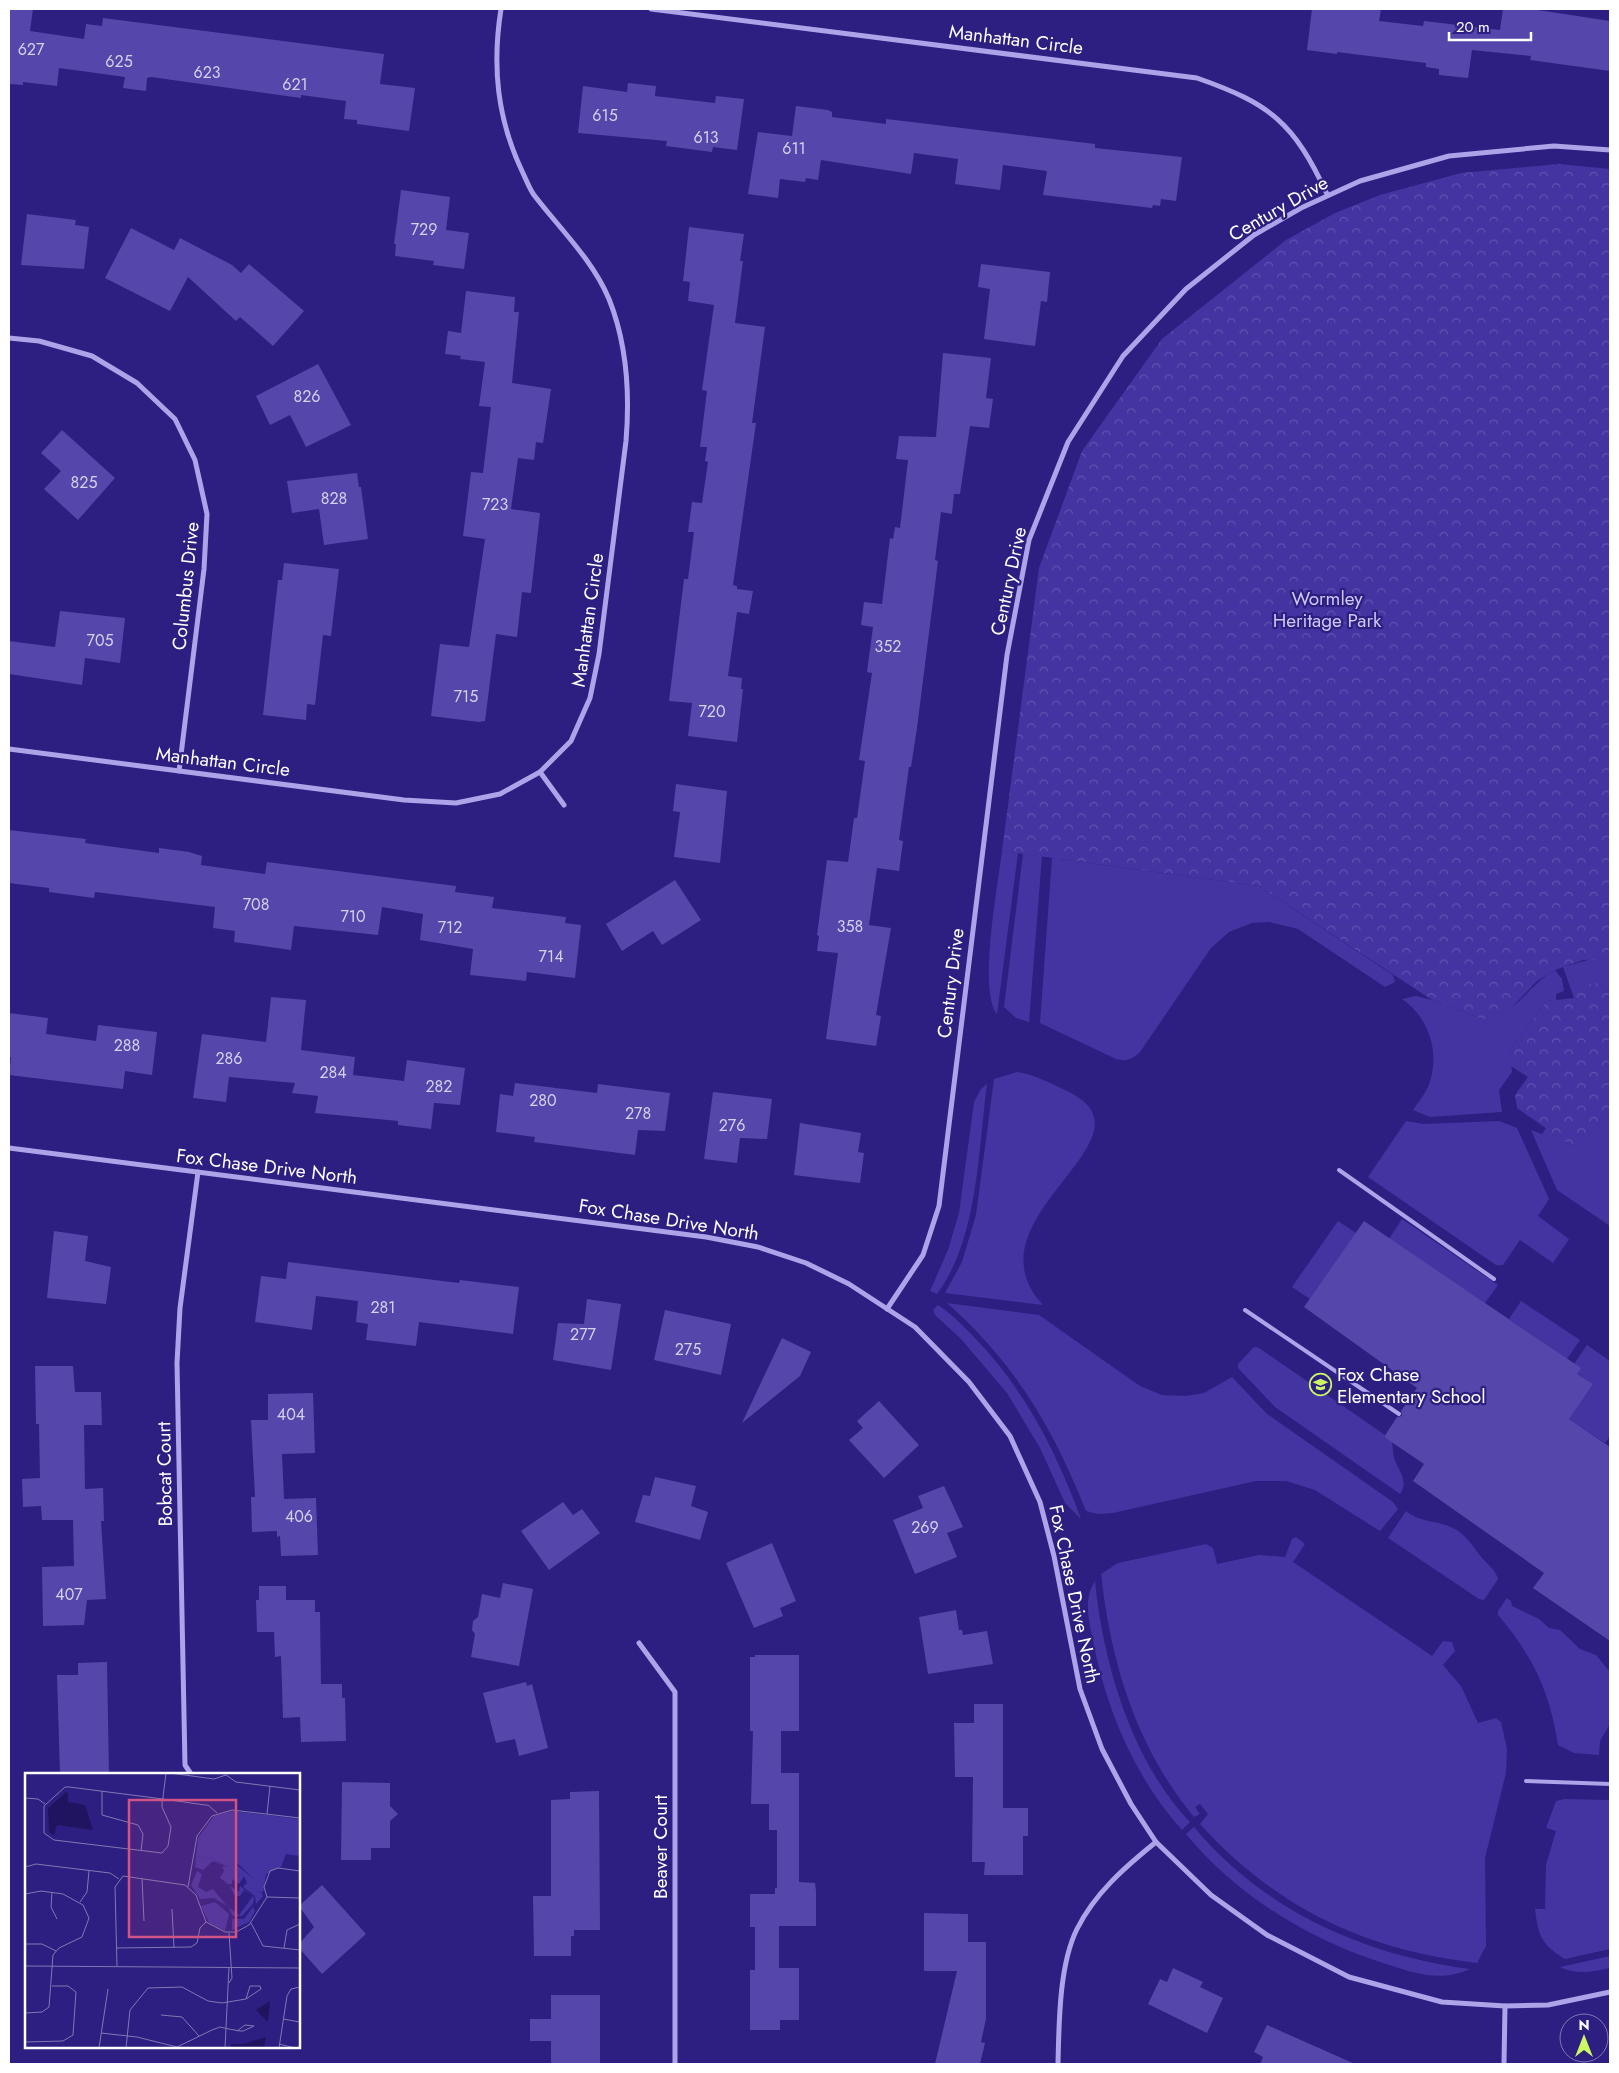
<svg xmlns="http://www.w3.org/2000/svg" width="1619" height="2073" font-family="Jost,sans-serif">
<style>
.grass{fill:#4334a1}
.park{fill:url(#park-crowns)}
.building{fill:#5446ab}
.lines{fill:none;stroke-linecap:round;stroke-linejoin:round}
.service{stroke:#ada3e9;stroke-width:4}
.minor{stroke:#ada3e9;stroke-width:5}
.labels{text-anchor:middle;stroke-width:4.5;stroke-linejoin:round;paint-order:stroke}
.number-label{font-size:16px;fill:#d4d1ea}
.street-label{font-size:19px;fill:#fff;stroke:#2d1e81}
.park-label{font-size:19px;fill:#cec7f7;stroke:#2d1e81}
.poi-label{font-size:19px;fill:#fff;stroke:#2d1e81;text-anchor:start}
.inset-road{fill:none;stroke:#8178b3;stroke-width:1}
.view{fill:#d15284;fill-opacity:0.15;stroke:#d15284;stroke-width:2.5}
.inset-edge{fill:none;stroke:#fff;stroke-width:2.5}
</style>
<defs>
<pattern id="park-crowns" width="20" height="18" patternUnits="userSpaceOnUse" patternTransform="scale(1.25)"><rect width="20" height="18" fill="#4334a1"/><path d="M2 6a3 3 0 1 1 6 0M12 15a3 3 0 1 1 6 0" fill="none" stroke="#5f52af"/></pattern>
</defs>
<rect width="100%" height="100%" fill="#2d1e81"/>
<g class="grass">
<path d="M1002 851 1018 853 997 1014C978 989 998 885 1002 851Z"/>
<polygon points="1023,854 1042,856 1029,1022 1016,1018 1004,1007"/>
<path d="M1052 858 1259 886 1393 975 1395 982 1385 987 1298 929 1269 922 1252 923 1229 932 1211 948 1140 1052C1133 1059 1126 1062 1116 1059L1040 1023Z"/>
<polygon points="1595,958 1610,959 1610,993 1597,983 1574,998 1563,967"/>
<path d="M1555 970 1562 979 1564 991 1556 994V1000L1547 1001 1510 1050 1512 1072 1499 1090 1502 1112 1430 1117 1413 1110C1418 1103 1424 1095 1428 1087 1441 1055 1430 1018 1402 999L1416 996 1432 1000 1482 1019C1513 1019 1530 983 1555 970Z"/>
<path d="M1017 1072C1036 1075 1050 1083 1067 1091 1166 1138 962 1218 1043 1305L945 1293 962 1262 976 1215 994 1079Z"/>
<path d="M987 1084C978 1151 978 1239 937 1294L930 1291 948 1250 959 1213 974 1102 981 1089Z"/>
<polygon points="1604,1115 1610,1119 1610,1226 1557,1190 1531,1130 1542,1134 1546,1128 1570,1145 1584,1142"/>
<polygon points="1406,1121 1424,1124 1499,1121 1517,1128 1549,1199 1538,1216 1569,1239 1553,1263 1520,1240 1503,1265 1496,1265 1368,1177"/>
<polygon points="1402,1219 1498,1285 1485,1303 1389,1239"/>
<polygon points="1338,1221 1356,1233 1310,1299 1292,1287"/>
<polygon points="1521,1301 1580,1340 1567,1359 1509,1319"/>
<path d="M947 1303 1039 1315 1140 1386 1162 1395 1186 1396 1204 1393 1232 1377 1267 1414 1393 1502 1398 1509 1380 1531 1315 1490 1286 1481H1256L1113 1513 1098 1514 1086 1511C1053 1428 1015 1363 947 1303Z"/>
<path d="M938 1305C951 1313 962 1325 973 1336 1024 1388 1056 1451 1081 1519L1065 1503 1040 1448 1007 1393 961 1339 935 1315 933 1310Z"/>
<polygon points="1587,1345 1610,1361 1610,1436 1605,1443 1569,1419 1592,1384 1577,1374 1574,1364"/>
<path d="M1254 1347 1259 1348 1385 1435 1384 1437 1392 1442C1393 1449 1393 1457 1396 1463 1401 1474 1408 1482 1400 1494L1275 1407 1238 1368V1364Z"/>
<path d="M1406 1511C1420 1523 1437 1520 1453 1528 1466 1534 1473 1547 1482 1558 1489 1566 1495 1569 1498 1579L1484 1600 1479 1599 1388 1538Z"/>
<path d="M1296 1537 1305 1544 1293 1562 1419 1647 1432 1656 1443 1641 1452 1642 1455 1651 1443 1665 1461 1686 1478 1723 1496 1718 1501 1722 1507 1749 1506 1773 1485 1858 1486 1946 1477 1963C1365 1950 1276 1908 1200 1824L1208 1814 1200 1804 1195 1807 1200 1814 1194 1817C1136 1747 1111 1663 1101 1574L1118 1563 1206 1544 1213 1548 1217 1564 1259 1555 1285 1557 1292 1539Z"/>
<path d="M1095 1581C1103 1663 1132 1762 1190 1822L1182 1830C1135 1778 1106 1709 1093 1641 1089 1620 1083 1600 1095 1581Z"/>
<path d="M1507 1598 1511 1601 1512 1606 1539 1619 1549 1628 1560 1630 1580 1649 1596 1655 1610 1672V1724L1600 1741 1599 1755 1574 1753 1558 1745C1550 1692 1533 1656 1498 1615V1611Z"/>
<path d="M1565 1799 1610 1800V1949L1565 1959C1542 1945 1538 1936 1535 1909H1545L1546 1865 1556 1831 1546 1828 1556 1801Z"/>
<path d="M1194 1827C1264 1911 1364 1955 1470 1969 1441 1982 1418 1974 1389 1965 1311 1941 1238 1897 1186 1834Z"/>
<path d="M1610 1956V1968C1593 1972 1576 1975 1560 1967Z"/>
</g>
<g class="park">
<polygon points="1559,164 1610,169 1610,959 1583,960 1555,970 1537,981 1508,1011 1498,1018 1482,1019 1432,1000 1259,886 1002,851 1039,568 1082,451 1162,339 1286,240 1335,213 1380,195 1461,173"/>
<polygon points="1597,983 1610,993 1610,1119 1604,1115 1584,1143 1570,1145 1517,1108 1515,1095 1528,1077 1511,1066 1510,1050 1547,1001 1574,998 1583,986"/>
</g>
<g class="building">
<polygon points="9,9 33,9 30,31 84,39 86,24 102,26 103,18 384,54 380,84 415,88 409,131 357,124 357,120 344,119 346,101 301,95 301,98 151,77 147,78 146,91 123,88 125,77 59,68 57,86 23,82 23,85 9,84"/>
<polygon points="1312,9 1381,9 1379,21 1423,26 1424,21 1500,30 1503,9 1531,9 1610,21 1610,71 1530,60 1531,56 1472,50 1468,78 1439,75 1439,69 1426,67 1426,63 1337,52 1337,54 1307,50"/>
<polygon points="628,83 656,86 655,96 715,103 716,96 744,99 737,150 713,147 712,152 666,146 667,141 578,133 583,86 627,92"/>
<polygon points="796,106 828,110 832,112 832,117 886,124 886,119 937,125 1095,144 1095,148 1182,157 1176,201 1161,199 1160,206 1153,205 1152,208 1043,195 1047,171 1003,165 1000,190 955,184 958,159 914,153 911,174 821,160 818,180 806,178 805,182 780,179 778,198 748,194 758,132 792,136"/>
<polygon points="401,190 450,197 446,230 469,233 464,269 433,265 434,261 395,256 396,244 394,244"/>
<polygon points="27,214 76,220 75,225 89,227 84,269 21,265"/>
<polygon points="689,227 744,234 740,261 743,261 735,323 765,327 752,423 756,423 733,585 737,586 737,589 753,591 749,614 737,612 728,676 742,678 741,689 743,689 737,742 688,736 692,703 669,701 684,579 688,579 694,532 688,532 692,502 702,503 708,462 705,461 707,447 700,447 707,391 702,390 714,305 688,301 690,282 683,281"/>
<polygon points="131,228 174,250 180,238 232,265 241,273 249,264 304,311 273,346 240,317 236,321 188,277 170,311 105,278"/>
<polygon points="981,264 1050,272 1047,302 1041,301 1035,346 984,339 990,289 978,287"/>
<polygon points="466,291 515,297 514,312 519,312 512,383 551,389 543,443 536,442 534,460 518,458 511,509 540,513 531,593 522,592 517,637 496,634 485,721 479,722 431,716 440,644 469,647 485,539 463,536 471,472 483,473 491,407 479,406 485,362 460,359 461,356 445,354 448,331 461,333"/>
<polygon points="943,353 991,358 986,398 993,399 989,428 970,426 960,494 954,494 952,514 941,512 935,560 938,561 917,728 911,767 909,767 899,840 903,841 899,871 877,868 869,925 891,928 876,1015 881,1016 876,1046 826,1039 838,953 817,951 819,936 817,935 827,860 848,862 854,818 857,818 865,761 859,760 872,673 867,672 873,627 861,625 864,602 882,604 890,538 893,539 895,527 900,528 908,460 896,459 899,436 936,437"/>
<polygon points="318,364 351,425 306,447 290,415 270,425 256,396"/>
<polygon points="62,430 115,478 78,520 44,489 61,471 41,453"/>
<polygon points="357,473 359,487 361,487 368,539 324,545 319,509 292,513 287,481"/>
<polygon points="284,563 339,569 331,636 323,635 315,705 307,704 306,720 263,715 278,580 282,580"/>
<polygon points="60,611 125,618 120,663 85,658 82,685 9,674 9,641 55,647"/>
<polygon points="676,784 727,791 720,863 674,857 680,812 673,811"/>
<polygon points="9,830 86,839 85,843 159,853 159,848 189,852 202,856 201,865 265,874 267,862 456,886 455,892 494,897 492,908 566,917 565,923 581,925 575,978 527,972 526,981 470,975 473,949 420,940 423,914 382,907 378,935 294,926 291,950 234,942 235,931 213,928 215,907 95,892 94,898 49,892 49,888 9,883"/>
<polygon points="675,880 701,920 662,945 653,931 622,951 606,924"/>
<polygon points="271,997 306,1000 301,1050 355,1057 353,1075 404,1081 407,1060 465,1068 460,1105 434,1103 431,1129 398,1125 398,1121 315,1113 318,1096 292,1093 295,1083 229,1077 226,1102 193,1098 202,1034 266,1042"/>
<polygon points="9,1013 48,1018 46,1034 96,1041 98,1025 157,1032 152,1075 125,1071 123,1089 9,1075 11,1057 9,1057"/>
<polygon points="515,1083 597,1093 598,1084 670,1093 665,1131 638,1130 635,1155 534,1142 535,1137 496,1132 500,1094 513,1096"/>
<polygon points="713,1092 772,1099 767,1139 740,1138 737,1163 704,1159"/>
<polygon points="800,1123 861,1133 858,1152 864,1153 860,1183 794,1175"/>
<polygon points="1364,1221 1581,1368 1577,1374 1593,1384 1569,1419 1610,1447 1610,1641 1533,1588 1544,1573 1413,1481 1424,1464 1384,1437 1397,1417 1402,1416 1401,1411 1417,1388 1304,1307"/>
<polygon points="54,1231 88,1236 85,1261 111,1267 106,1304 47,1298"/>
<polygon points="288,1262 459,1283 460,1280 519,1287 513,1334 419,1322 416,1346 366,1340 368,1324 356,1322 358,1301 316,1296 312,1330 255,1322 261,1276 286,1279"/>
<polygon points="587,1299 621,1304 611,1370 553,1360 558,1323 584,1324"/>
<polygon points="665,1310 731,1324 721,1375 654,1360"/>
<polygon points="782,1338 811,1352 800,1376 742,1423"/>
<polygon points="35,1366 73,1366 75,1392 101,1392 102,1425 84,1425 85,1489 103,1488 104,1521 101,1521 106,1599 87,1600 84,1625 43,1626 42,1567 74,1566 73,1520 42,1520 41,1506 23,1507 22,1479 40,1478 39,1424 36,1424"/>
<polygon points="313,1393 315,1453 282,1454 284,1499 316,1498 318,1555 281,1556 280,1536 277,1537 277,1531 252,1532 251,1497 255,1497 251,1420 268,1420 268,1394"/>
<polygon points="879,1401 919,1445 884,1478 849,1440 863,1428 857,1421"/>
<polygon points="655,1477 696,1486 691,1506 708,1512 700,1540 635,1522 643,1495 650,1496"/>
<polygon points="944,1486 963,1527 947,1533 957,1557 915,1574 893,1520 923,1508 918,1496"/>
<polygon points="563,1502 573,1515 582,1509 600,1533 549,1570 521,1531"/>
<polygon points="772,1543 796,1601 780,1608 783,1616 754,1628 726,1563"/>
<polygon points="503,1583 533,1589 519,1666 471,1657 475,1634 472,1630 473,1621 478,1617 482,1594 500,1598"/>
<polygon points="259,1586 286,1586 286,1600 315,1600 315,1612 320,1612 321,1684 342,1684 342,1698 345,1698 346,1741 301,1742 300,1717 283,1718 281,1656 275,1657 274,1632 257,1632 256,1600 259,1600"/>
<polygon points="956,1610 959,1630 962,1630 963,1635 987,1631 993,1664 928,1674 919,1617"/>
<polygon points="755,1655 799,1655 799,1731 781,1731 781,1773 799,1773 799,1882 815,1883 816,1891 816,1926 779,1926 779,1968 799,1968 799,2020 780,2020 780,2030 750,2030 750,1970 755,1970 755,1927 750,1927 750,1894 775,1894 775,1888 777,1888 777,1830 769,1830 769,1804 751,1804 753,1731 750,1731 750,1657 755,1657"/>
<polygon points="107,1662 109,1774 60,1774 57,1675 78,1675 78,1663"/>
<polygon points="526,1682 527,1686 532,1684 548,1748 519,1756 515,1739 496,1743 483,1693"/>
<polygon points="974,1704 1003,1704 1003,1808 1028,1808 1028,1836 1023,1836 1023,1875 984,1875 985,1862 972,1862 973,1777 955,1777 954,1723 974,1723"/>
<polygon points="342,1782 390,1783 390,1806 398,1814 390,1821 390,1848 371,1848 371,1860 341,1860"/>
<polygon points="599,1791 600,1930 574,1930 574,1936 571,1936 571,1956 534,1956 533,1896 551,1896 551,1800 570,1799 570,1792"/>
<polygon points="322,1885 366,1934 322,1974 299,1948 299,1944 314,1927 299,1906"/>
<polygon points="924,1913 968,1914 968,1942 986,1942 986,2019 981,2042 985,2043 980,2064 935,2064 957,1971 924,1971"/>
<polygon points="1173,1968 1203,1982 1200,1987 1223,1998 1207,2033 1148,2004 1160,1979 1167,1982"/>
<polygon points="551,1995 600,1995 600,2063 551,2063 551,2041 530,2041 530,2019 551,2019"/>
<polygon points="1267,2025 1355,2064 1260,2064 1263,2057 1254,2052"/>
</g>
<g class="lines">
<g class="service">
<polyline points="1339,1170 1494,1279"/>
<polyline points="1245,1310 1399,1414"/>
<polyline points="1526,1781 1610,1784"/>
</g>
<g class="minor">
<path d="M651 9 1197 78C1271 104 1294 123 1327 194"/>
<polyline points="9,338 39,341 92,356 137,383 175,419 195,460 207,514 204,569 179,771"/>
<path d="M9 749 404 800 456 803 500 794 540 772 571 741 590 698 599 654 626 441C630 393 627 344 609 299 592 259 560 229 534 195 529 188 526 179 522 171 497 118 492 66 501 9"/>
<polyline points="540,772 564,805"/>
<polyline points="9,1148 706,1237 758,1247 806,1263 849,1284 915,1327 969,1382 1010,1436 1040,1502 1054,1556 1080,1689 1102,1749 1131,1804 1156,1842 1211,1895 1267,1935 1349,1977 1442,2002 1505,2006 1548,2005 1610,1992"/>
<polyline points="887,1309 923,1255 939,1206 1007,655 1029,540 1068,442 1123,356 1186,289 1254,235 1301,208 1360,181 1449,156 1554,146 1610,150"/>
<polyline points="639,1643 675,1692 675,2064"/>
<polyline points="191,1774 185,1765 177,1363 180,1308 198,1172"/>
<path d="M1058 2064C1059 2024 1059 1965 1077 1929 1095 1893 1125 1867 1156 1842"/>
<polyline points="1504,2064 1505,2006"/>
</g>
</g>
<defs>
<symbol id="school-ring" viewBox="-11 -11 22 22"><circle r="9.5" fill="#2d1e81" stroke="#cbf862" stroke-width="1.5"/><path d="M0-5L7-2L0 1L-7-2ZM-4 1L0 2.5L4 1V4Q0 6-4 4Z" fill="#cbf862"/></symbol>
</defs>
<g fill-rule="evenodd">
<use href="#school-ring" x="1308" y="1372" width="25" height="25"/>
</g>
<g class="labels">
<g class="number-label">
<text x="31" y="55">627</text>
<text x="119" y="67">625</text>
<text x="207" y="78">623</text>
<text x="295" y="90">621</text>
<text x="605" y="121">615</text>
<text x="706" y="143">613</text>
<text x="794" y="154">611</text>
<text x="424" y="235">729</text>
<text x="307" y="402">826</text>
<text x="84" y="488">825</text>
<text x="334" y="504">828</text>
<text x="495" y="510">723</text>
<text x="100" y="646">705</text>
<text x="888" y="652">352</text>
<text x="466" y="702">715</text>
<text x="712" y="717">720</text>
<text x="256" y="910">708</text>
<text x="353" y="922">710</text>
<text x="850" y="932">358</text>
<text x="450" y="933">712</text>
<text x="551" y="962">714</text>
<text x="127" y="1051">288</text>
<text x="229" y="1064">286</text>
<text x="333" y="1078">284</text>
<text x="439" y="1092">282</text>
<text x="543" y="1106">280</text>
<text x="638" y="1119">278</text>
<text x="732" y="1131">276</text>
<text x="383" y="1313">281</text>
<text x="583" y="1340">277</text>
<text x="688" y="1355">275</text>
<text x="291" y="1420">404</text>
<text x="299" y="1522">406</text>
<text x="925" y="1533">269</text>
<text x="69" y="1600">407</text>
</g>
<g class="street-label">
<text transform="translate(1016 39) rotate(7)" y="7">Manhattan Circle</text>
<text transform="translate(1278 208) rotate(-30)" y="7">Century Drive</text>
<text transform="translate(1008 581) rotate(-78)" y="7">Century Drive</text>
<text transform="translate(185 586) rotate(-84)" y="7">Columbus Drive</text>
<text transform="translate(587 620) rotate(-82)" y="7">Manhattan Circle</text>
<text transform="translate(223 761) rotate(7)" y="7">Manhattan Circle</text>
<text transform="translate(950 983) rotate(-83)" y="7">Century Drive</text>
<text transform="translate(267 1166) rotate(7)" y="7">Fox Chase Drive North</text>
<text transform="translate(669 1219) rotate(9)" y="7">Fox Chase Drive North</text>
<text transform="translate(164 1474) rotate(-91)" y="7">Bobcat Court</text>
<text transform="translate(1075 1594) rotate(78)" y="7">Fox Chase Drive North</text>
<text transform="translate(660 1847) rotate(-90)" y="7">Beaver Court</text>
</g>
<g class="park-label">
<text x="1327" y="605">Wormley<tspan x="1327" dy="22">Heritage Park</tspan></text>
</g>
<g class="poi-label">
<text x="1337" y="1381">Fox Chase<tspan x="1337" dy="22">Elementary School</tspan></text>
</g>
</g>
<g transform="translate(25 1773)">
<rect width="275" height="275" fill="#2d1e81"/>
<path d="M171 83 188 86 197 92 188 88 178 97 170 94ZM209 90 229 106 228 118 236 119 238 123 231 131 230 123 218 114 222 110 219 103 214 111 207 106V111H203L195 105 199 98 197 93 203 94ZM172 98 177 101 173 114 181 119 188 116 202 133 189 125 175 126 166 112ZM205 113 214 119 215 113 229 124 228 131 217 143H208L203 134 214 142 228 123 219 117 215 123H210ZM190 129 204 141 200 158 184 150 176 133ZM228 134 230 138 224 149 207 157V146H219Z" fill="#4334a1"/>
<path d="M207 38 275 46V83L261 81 256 94 241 101 238 119 227 118 229 106 213 91 202 94 188 86 171 83 173 65 189 43Z" fill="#4334a1"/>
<path d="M41 19 43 20V29L60 32 68 57 32 52 29 62 24 59 23 35ZM245 228 243 248H242L231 237ZM241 264 239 275H206V271H218Z" fill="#201460"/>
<path class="inset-road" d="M141 0 138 24V26L137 28V34L146 54 143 73 137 80 29 67 19 60V33L40 14H44L138 26 180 32H183L192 40M145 0 189 6 201 2M201 2 211 9 275 17M77 18V42L113 52 118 61 116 78M0 25 13 26 20 31M242 41 245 13M0 94 11 91 85 100 94 106M117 105 119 148M163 114 172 63 187 43 207 37 275 45M27 119 26 134 32 146M0 121 16 118 38 121 58 132 64 145 57 164 34 175 28 182 24 234 17 239 0 240M242 124 239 114 245 98 253 95 275 98M55 129 62 119 64 98M147 136 149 175M226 150 238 173 275 177M0 171H17L31 178M91 175 166 174 172 170 175 155 181 149M259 175 262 157 275 151M0 193 275 195M92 193 90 114 98 103 160 112 171 122 181 149 200 159H211L224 152 242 124 275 125M204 210 207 205 204 160M225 213H235L236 216 221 226ZM0 224V240M136 242 157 244 174 263M258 246 275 249M76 260 112 264 152 274 187 257 195 254 204 256 215 258H218L229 253 220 252 212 258M0 269 38 268 48 262 51 219 43 213H27M254 271 270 275M74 275 83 216M101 275 105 237 123 215 157 214 183 228 197 230 221 226M200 275 204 194M254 275 262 223 266 216 275 214"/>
<path class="view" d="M104 27H211V164H104Z"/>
<rect width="275" height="275" class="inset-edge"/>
</g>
<rect width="1619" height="2073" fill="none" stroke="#ffffff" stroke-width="20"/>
<g transform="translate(1584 2038)"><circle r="24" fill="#2d1e81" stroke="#8178b3"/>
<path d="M0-4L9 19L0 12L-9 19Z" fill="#cbf862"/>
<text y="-8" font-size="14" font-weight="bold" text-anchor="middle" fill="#ffffff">N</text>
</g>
<path d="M1449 32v8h82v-8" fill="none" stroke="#ffffff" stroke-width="2.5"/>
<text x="1456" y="32" font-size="15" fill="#ffffff" stroke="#2d1e81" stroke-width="4" paint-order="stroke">20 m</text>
</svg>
